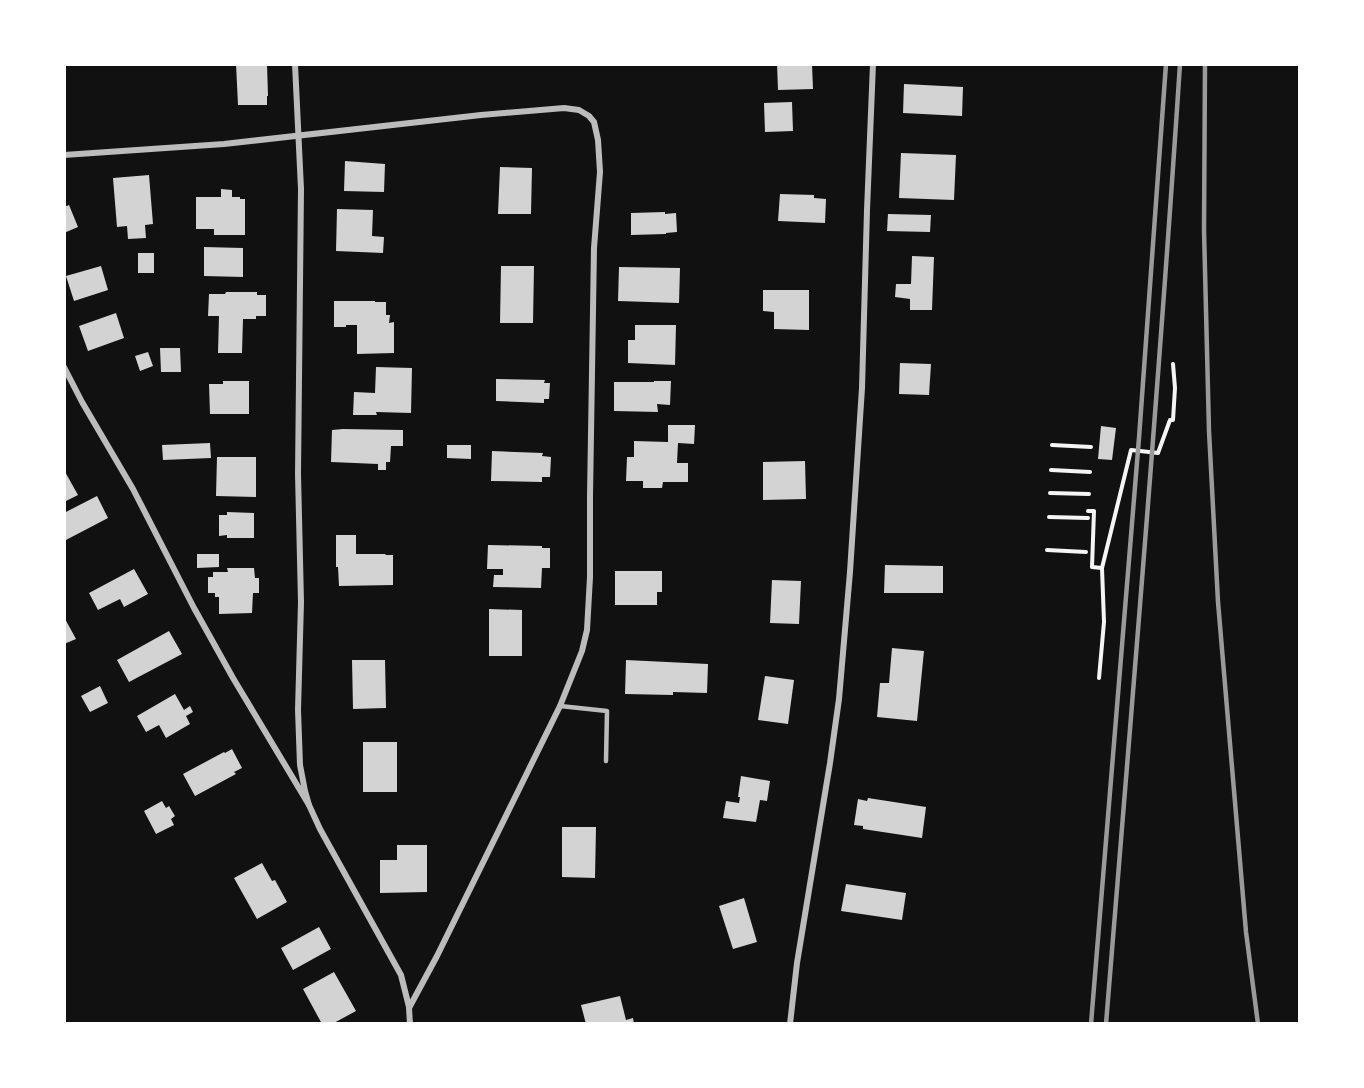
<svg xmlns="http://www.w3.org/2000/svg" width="1364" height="1088" font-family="'Roboto Condensed',sans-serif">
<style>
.building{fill:#d3d3d3}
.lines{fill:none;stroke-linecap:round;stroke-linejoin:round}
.path{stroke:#f5f5f5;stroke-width:4}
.service{stroke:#bcbcbc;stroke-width:4.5}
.minor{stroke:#bcbcbc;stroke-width:6}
.rail{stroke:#9a9a9a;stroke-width:4.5}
</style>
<rect width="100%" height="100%" fill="#111"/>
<g class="building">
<polygon points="236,64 267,64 268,96 267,96 267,105 238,105"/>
<polygon points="777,64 812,64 813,89 778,90"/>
<polygon points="904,84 963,87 962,116 903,113"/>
<polygon points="792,102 793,131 765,132 764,103"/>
<polygon points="901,153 956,155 954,200 899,198"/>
<polygon points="345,161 385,164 384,192 344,191"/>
<polygon points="500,167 532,168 531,214 498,214"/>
<polygon points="149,175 153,224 145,225 146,238 128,239 127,226 117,227 113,178"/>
<polygon points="221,189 232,190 232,197 240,197 240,199 245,199 245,235 214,235 214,229 196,229 196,197 221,197"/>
<polygon points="780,194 814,195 814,198 826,199 825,223 778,221"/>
<polygon points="69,205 78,227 64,233 64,207"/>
<polygon points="337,209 373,210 372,236 384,237 383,253 336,251"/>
<polygon points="665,212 665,214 676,213 677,232 666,233 666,234 631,235 631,213"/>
<polygon points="888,214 931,215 930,232 887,231"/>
<polygon points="204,247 243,248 243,277 204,276"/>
<rect x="138" y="253" width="16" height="20"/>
<polygon points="912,256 934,257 932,310 910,310 910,299 895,297 896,284 911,284"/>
<polygon points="101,266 108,290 74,301 66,276"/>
<polygon points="501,266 534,266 533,323 500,323"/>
<polygon points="619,267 680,268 679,303 618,301"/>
<polygon points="763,290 809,290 809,330 774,329 774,312 763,311"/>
<polygon points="226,292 257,292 257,295 266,295 266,316 256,316 256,319 243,319 242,353 218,353 219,316 208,316 209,294 225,294"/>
<polygon points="334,301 375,301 375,302 386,302 386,315 390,315 389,323 394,322 394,353 357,354 357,325 346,325 346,327 334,327"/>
<polygon points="116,313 124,338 88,351 79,326"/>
<polygon points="635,325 676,325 675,365 628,363 628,340 635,340"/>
<polygon points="160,348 180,348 181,372 161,372"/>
<polygon points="148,352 153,366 140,371 135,356"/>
<polygon points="900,363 931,364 929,395 899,394"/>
<polygon points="376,367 412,368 411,413 376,412 377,415 353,415 354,392 375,393"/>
<polygon points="496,379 545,380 544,383 550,383 549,399 544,399 544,403 496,401"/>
<polygon points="223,381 249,381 249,414 210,414 209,384 223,384"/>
<polygon points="654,381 671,381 670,405 657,404 658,412 614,411 614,382 654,382"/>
<polygon points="668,425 695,425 694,444 678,443 677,463 688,463 688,482 663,482 662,488 643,488 643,481 626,481 627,457 634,457 634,441 668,442"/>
<polygon points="1101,426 1116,428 1112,460 1098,459"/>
<polygon points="343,429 403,430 403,446 391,446 390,462 386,462 386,470 378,470 378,464 331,462 332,430"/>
<polygon points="210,443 211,458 163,460 162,445"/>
<polygon points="447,445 471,445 471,459 447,458"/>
<polygon points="492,451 543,453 542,456 551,457 550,477 542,477 542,482 491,481"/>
<polygon points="217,457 256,457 256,497 216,496"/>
<polygon points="805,461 806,499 763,500 763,462"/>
<polygon points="64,470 78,495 64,502"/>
<polygon points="97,496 108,518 64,541 64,513"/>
<polygon points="227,512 254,513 254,538 227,538 227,535 219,536 219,515 227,515"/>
<polygon points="336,535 356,535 356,554 385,554 386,555 393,555 393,585 339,586 338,567 336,567"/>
<polygon points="488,545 542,546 542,548 550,548 550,568 542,568 541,588 493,587 494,575 503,575 503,569 487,569"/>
<polygon points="197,554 219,554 219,567 197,568"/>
<polygon points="885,565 943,566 943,593 884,593"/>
<polygon points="227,568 254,568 255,578 259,578 259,593 253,593 252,613 219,614 219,597 215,597 215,593 208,593 208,577 213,577 213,572 228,572"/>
<polygon points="134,569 148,594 124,607 120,599 98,610 89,593"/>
<polygon points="615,571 662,571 662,592 657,592 657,605 615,605"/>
<polygon points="772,580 801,581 799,624 770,623"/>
<polygon points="489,609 522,610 522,656 489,656"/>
<polygon points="64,617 76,639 64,644"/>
<polygon points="169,631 182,654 129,682 117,660"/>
<polygon points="892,648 924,651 917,721 877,717 880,683 889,683"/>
<polygon points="352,660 385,660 386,708 353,709"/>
<polygon points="626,660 708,664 707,693 673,692 673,695 625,694"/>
<polygon points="765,676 794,680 788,724 758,720"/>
<polygon points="100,686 108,703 90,712 81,696"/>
<polygon points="175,694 184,710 190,706 193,712 186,716 190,724 166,738 159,725 146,732 137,716"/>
<rect x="363" y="742" width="34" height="50"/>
<polygon points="232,749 242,768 234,772 236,774 195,796 183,774 224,752 225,753"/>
<polygon points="741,776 770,781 767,801 760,800 756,822 723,818 726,801 739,803 740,797 738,797"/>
<polygon points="868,798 926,807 922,838 863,829 863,826 854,825 858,799 867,801"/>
<polygon points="162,801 166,808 169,806 175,816 171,819 174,825 156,834 144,811"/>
<polygon points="562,827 596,827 595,878 562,877"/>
<polygon points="397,845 427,845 427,892 380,893 380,860 397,860"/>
<polygon points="262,863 272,881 275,880 287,902 257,919 234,878"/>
<polygon points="846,884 906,893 902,920 841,911"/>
<polygon points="744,898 757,942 733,949 719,906"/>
<polygon points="319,927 331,949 293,970 281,948"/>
<polygon points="334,972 356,1011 332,1024 322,1024 303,989"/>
<polygon points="620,996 626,1020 633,1018 634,1024 586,1024 581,1005"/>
</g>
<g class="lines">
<g class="path">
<polyline points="1052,445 1091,447"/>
<polyline points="1051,470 1090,472"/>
<polyline points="1050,493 1089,494"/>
<polyline points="1088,511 1094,511 1092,567 1102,568"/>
<polyline points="1049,517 1088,518"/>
<polyline points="1047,550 1086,552"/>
<polyline points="1099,678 1104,622 1102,568 1131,450 1158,453 1170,420 1173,420 1175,388 1173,364"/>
</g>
<polyline class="service" points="560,706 607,711 606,761"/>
<g class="minor">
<polyline points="295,64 301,189 298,474 301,602 298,710 300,765 305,791 309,805"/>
<polyline points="64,155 224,144 481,115 564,108 579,110 589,116 594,122 598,140 600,172 594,248 590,496 590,577 587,630 582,651 560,706 437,956 409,1008 410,1024"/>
<polyline points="64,367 82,402 133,489 194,608 233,678 309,805 320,829 401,975 409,1007"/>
<polyline points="790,1024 797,963 830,763 839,699 850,572 862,388 867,210 873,64"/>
</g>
<g class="rail">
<polyline points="1205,64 1204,230 1209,431 1218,602 1246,932 1258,1024"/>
<polyline points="1091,1024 1139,438 1166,64"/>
<path d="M1106 1024C1132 704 1159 384 1180 64"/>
</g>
</g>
<rect width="1364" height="1088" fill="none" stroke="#ffffff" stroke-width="132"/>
</svg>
